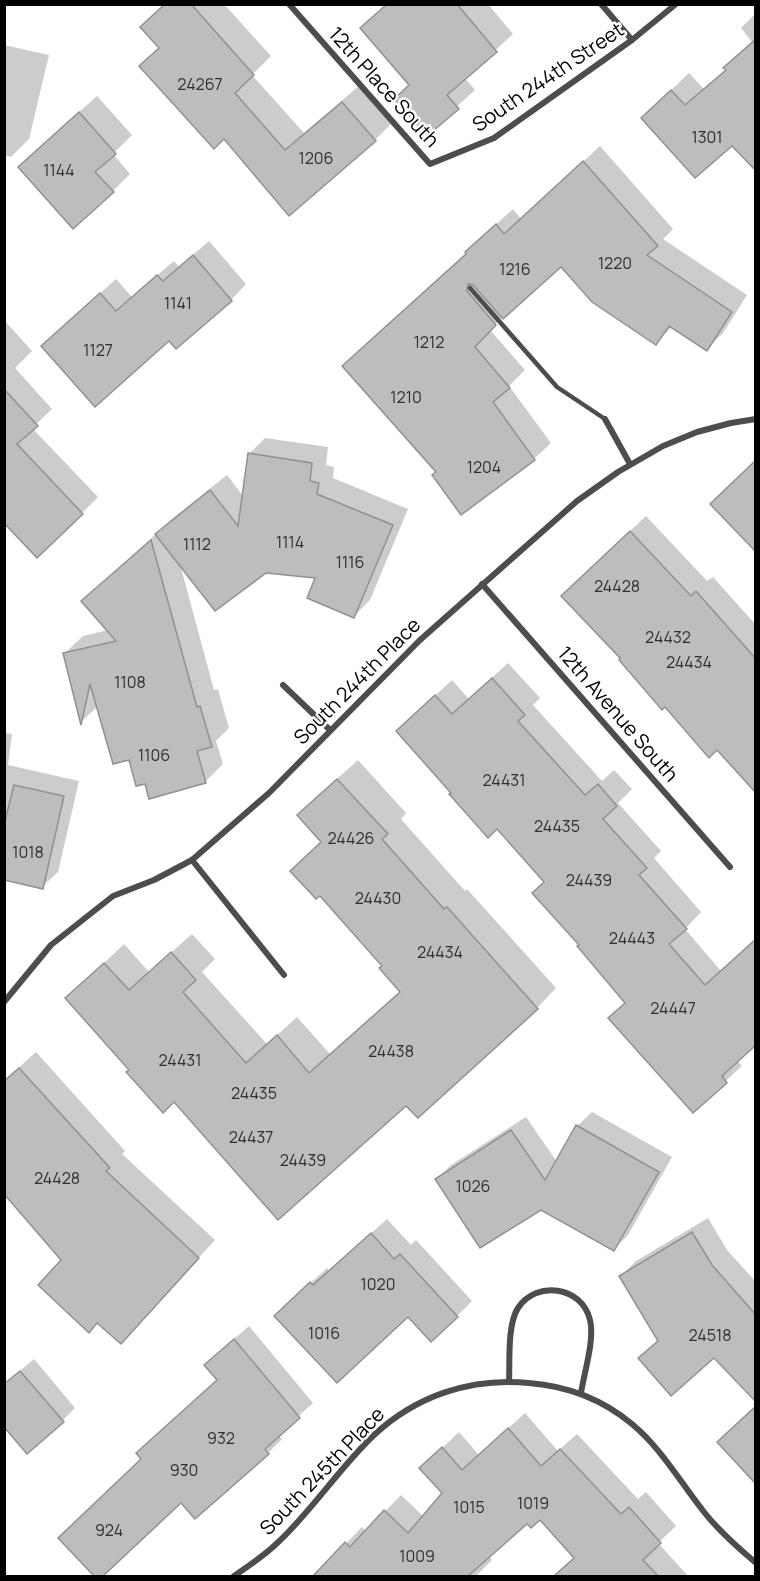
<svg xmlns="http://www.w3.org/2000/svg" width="760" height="1581" font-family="Manrope,sans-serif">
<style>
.shadow{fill:#0003}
.building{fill:#bdbdbd;stroke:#919191;stroke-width:1.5}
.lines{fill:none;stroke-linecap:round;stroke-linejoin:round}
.lane{stroke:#4d4d4d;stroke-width:4.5}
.street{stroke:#4d4d4d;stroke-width:6}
.labels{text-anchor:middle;stroke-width:5;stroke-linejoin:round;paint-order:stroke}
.number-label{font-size:16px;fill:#2f2f2f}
.street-label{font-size:20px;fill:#000;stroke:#fff}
</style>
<rect width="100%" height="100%" fill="#fff"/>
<g class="shadow">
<polygon points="165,4 224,4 271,56 252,75 304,133 360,85 393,122 375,140 289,214 224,137 141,66 160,47"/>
<polygon points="386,4 488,4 513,34 465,78 475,90 427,134 410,85 362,28"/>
<polygon points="756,13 756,153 733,144 661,100 689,73 704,89 727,69 725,68 752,42 741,28"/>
<polygon points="4,45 49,55 29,139 11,157 4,155"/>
<polygon points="97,96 132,135 113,154 130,174 113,191 38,149"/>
<polygon points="600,146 673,229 663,239 747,295 723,333 706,349 673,326 656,343 562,265 503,316 490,330 525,370 509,386 551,443 534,459 461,513 438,471 468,254 483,236 513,209 521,219"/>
<polygon points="209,241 246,284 231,300 169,339 59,331 116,279 132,297 174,261 179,267"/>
<polygon points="4,320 32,351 15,368 52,409 32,428 98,497 82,513 4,521"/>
<polygon points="265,438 328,447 326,465 334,467 333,478 408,509 370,600 354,616 317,576 180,564 214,690 218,689 229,728 216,741 223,764 205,782 146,782 98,706 81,722 65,653 83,636 108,630 83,601 173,518 227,475 243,496 249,454"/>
<polygon points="646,516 707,581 713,577 756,625 756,790 717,748 622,658 579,580"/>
<polygon points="508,663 540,698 533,705 602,781 614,770 632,789 618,803 661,851 654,858 701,912 685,929 721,971 756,939 756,1043 737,1060 742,1066 693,1111 626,1002 546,881 497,827 453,793 414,715 452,680 469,699"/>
<polygon points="4,733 12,734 8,765 79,781 58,872 42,887 4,878"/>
<polygon points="358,760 406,813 401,819 465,891 467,889 556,988 537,1008 406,1104 174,1100 131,1070 67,998 124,944 149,972 192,934 215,959 202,972 267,1044 297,1017 330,1054 401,991 384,966 322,841 319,795"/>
<polygon points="36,1052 125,1151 122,1154 215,1240 137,1325 63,1260 4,1081"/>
<polygon points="592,1112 672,1157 628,1235 614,1249 541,1208 437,1179 451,1165 526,1117 557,1162 577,1126"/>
<polygon points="708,1218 727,1250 756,1282 756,1400 714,1356 640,1358 659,1340 621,1276 636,1261"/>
<polygon points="387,1219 411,1245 416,1240 472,1301 457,1316 408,1315 291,1301 327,1268 329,1271"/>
<polygon points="249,1326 313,1403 278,1435 282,1439 268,1453 196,1517 181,1501 101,1576 96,1576 60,1538 143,1459 219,1379 220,1351"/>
<polygon points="34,1359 75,1408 63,1420 4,1425 4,1384"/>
<polygon points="525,1413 558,1451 577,1434 638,1499 646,1492 676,1526 658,1543 688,1576 555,1576 576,1558 540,1518 527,1522 489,1556 492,1560 476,1576 315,1576 362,1527 366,1531 401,1495 424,1517 444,1493 438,1452 459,1432 479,1455"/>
</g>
<g class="building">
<polygon points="165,4 191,4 254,75 235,93 285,150 342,102 376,141 289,216 224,139 214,149 139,66 159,48 140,27"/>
<polygon points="387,4 457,4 497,52 447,95 459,109 427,136 394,99 409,85 360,28"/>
<polygon points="756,39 756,171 732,146 695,178 641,118 671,90 685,105 726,70 723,68"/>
<polygon points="79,112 116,154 95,172 114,192 73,229 18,167"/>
<polygon points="583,161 658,246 647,255 732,312 707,351 669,326 656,345 592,302 561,267 503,319 473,285 468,284 467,291 496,325 475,347 510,388 493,402 535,460 461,515 432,475 436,472 342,366 466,254 465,252 496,224 504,234"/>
<polygon points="193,255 232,301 176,349 169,341 95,407 41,346 100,293 116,311 157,275 163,281"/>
<polygon points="4,389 38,426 17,444 83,514 37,558 4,523"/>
<polygon points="248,453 312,463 310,481 319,483 317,494 393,525 354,618 307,598 315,578 266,573 215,611 155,534 210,490 238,526"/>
<polygon points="756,460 756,552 710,504"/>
<polygon points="630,531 691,596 696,591 756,659 756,793 717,750 709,758 665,707 662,710 619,660 620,658 561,596"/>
<polygon points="151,540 197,707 200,706 212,747 197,751 206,783 149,799 145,784 136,786 129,760 113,764 90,684 81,725 63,653 116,641 81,601"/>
<polygon points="492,678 525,715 518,721 585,795 598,784 617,806 603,819 647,868 639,875 687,929 669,944 705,985 756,939 756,1045 722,1076 727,1083 693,1113 608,1018 625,1003 577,946 579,945 532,893 544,882 497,829 488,838 449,794 451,793 396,731 435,695 452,714"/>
<polygon points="337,779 388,834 382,839 444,909 447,907 538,1009 418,1118 406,1106 278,1220 174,1102 163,1113 126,1072 129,1070 65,998 104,963 129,990 171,952 196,980 183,992 246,1063 277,1035 309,1073 400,992 379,968 382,966 320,896 316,899 290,871 321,842 297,815"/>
<polygon points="14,785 64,796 43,889 4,880 4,825"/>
<polygon points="19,1068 110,1168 106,1171 199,1258 121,1344 97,1323 89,1333 38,1285 61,1260 4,1194 4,1081"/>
<polygon points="576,1125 659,1172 614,1251 541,1210 480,1248 435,1179 511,1130 545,1180"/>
<polygon points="692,1232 712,1265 756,1315 756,1402 714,1358 671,1396 638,1358 658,1341 619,1276"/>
<polygon points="371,1233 394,1259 400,1254 458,1317 431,1342 408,1317 337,1383 274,1316 310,1282 313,1285"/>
<polygon points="234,1339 300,1418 265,1449 269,1454 195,1519 181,1503 103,1576 94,1576 58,1538 141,1459 136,1453 217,1380 204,1365"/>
<polygon points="20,1371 64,1422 27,1454 4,1427 4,1384"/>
<polygon points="756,1406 756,1484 717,1442"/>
<polygon points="508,1428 541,1466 560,1449 621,1514 629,1507 661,1543 643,1560 658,1576 554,1576 574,1558 540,1520 531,1528 527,1524 468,1576 313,1576 345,1542 350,1547 384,1510 408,1533 442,1493 419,1468 442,1447 462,1470"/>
</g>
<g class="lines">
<polyline class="lane" points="470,288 557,387 605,419"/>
<g class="street">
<polyline points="289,4 430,164 494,138 632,40 676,4"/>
<polyline points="601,4 632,40"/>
<polyline points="605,419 630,464"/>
<polyline points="482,584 730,867"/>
<polyline points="283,685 330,730"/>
<polyline points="192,860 284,975"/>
<polyline points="4,1002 51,945 113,896 154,880 192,860 269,793 420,640 577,501 618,472 663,446 697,432 731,423 756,419"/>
<path d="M509 1382C510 1362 507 1325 518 1308 536 1280 582 1286 590 1320 595 1339 584 1373 581 1393"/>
<path d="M234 1576C247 1567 262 1557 274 1546 311 1513 338 1469 374 1435 416 1396 471 1377 529 1383 567 1386 602 1399 632 1424 662 1449 680 1482 704 1512 719 1531 737 1547 756 1563"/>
</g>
</g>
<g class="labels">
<g class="number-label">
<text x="200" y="90">24267</text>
<text x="707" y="143">1301</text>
<text x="316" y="164">1206</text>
<text x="59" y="176">1144</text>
<text x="615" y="269">1220</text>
<text x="515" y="275">1216</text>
<text x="178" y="309">1141</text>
<text x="429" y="348">1212</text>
<text x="98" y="356">1127</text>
<text x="406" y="403">1210</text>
<text x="484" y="473">1204</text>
<text x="290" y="548">1114</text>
<text x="197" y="550">1112</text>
<text x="350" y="568">1116</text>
<text x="617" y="592">24428</text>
<text x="668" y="643">24432</text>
<text x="689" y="668">24434</text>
<text x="130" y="688">1108</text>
<text x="154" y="761">1106</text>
<text x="504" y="786">24431</text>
<text x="557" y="832">24435</text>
<text x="351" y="844">24426</text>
<text x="28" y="858">1018</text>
<text x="589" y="886">24439</text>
<text x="378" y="904">24430</text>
<text x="632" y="944">24443</text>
<text x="440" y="958">24434</text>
<text x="673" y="1014">24447</text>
<text x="391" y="1057">24438</text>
<text x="180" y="1066">24431</text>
<text x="254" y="1099">24435</text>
<text x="251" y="1143">24437</text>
<text x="303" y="1166">24439</text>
<text x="57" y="1184">24428</text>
<text x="473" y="1192">1026</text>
<text x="378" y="1290">1020</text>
<text x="324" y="1339">1016</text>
<text x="710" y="1341">24518</text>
<text x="221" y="1444">932</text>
<text x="184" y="1476">930</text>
<text x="533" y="1509">1019</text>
<text x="469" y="1513">1015</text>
<text x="109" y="1536">924</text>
<text x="417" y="1562">1009</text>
</g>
<g class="street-label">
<text transform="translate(548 77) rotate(-34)" y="7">South 244th Street</text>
<text transform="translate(384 87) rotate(48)" y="7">12th Place South</text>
<text transform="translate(357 681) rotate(-45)" y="7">South 244th Place</text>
<text transform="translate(618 714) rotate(49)" y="7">12th Avenue South</text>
<text transform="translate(322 1471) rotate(-46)" y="7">South 245th Place</text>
</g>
</g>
<rect width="760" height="1581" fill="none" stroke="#000000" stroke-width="12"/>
</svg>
